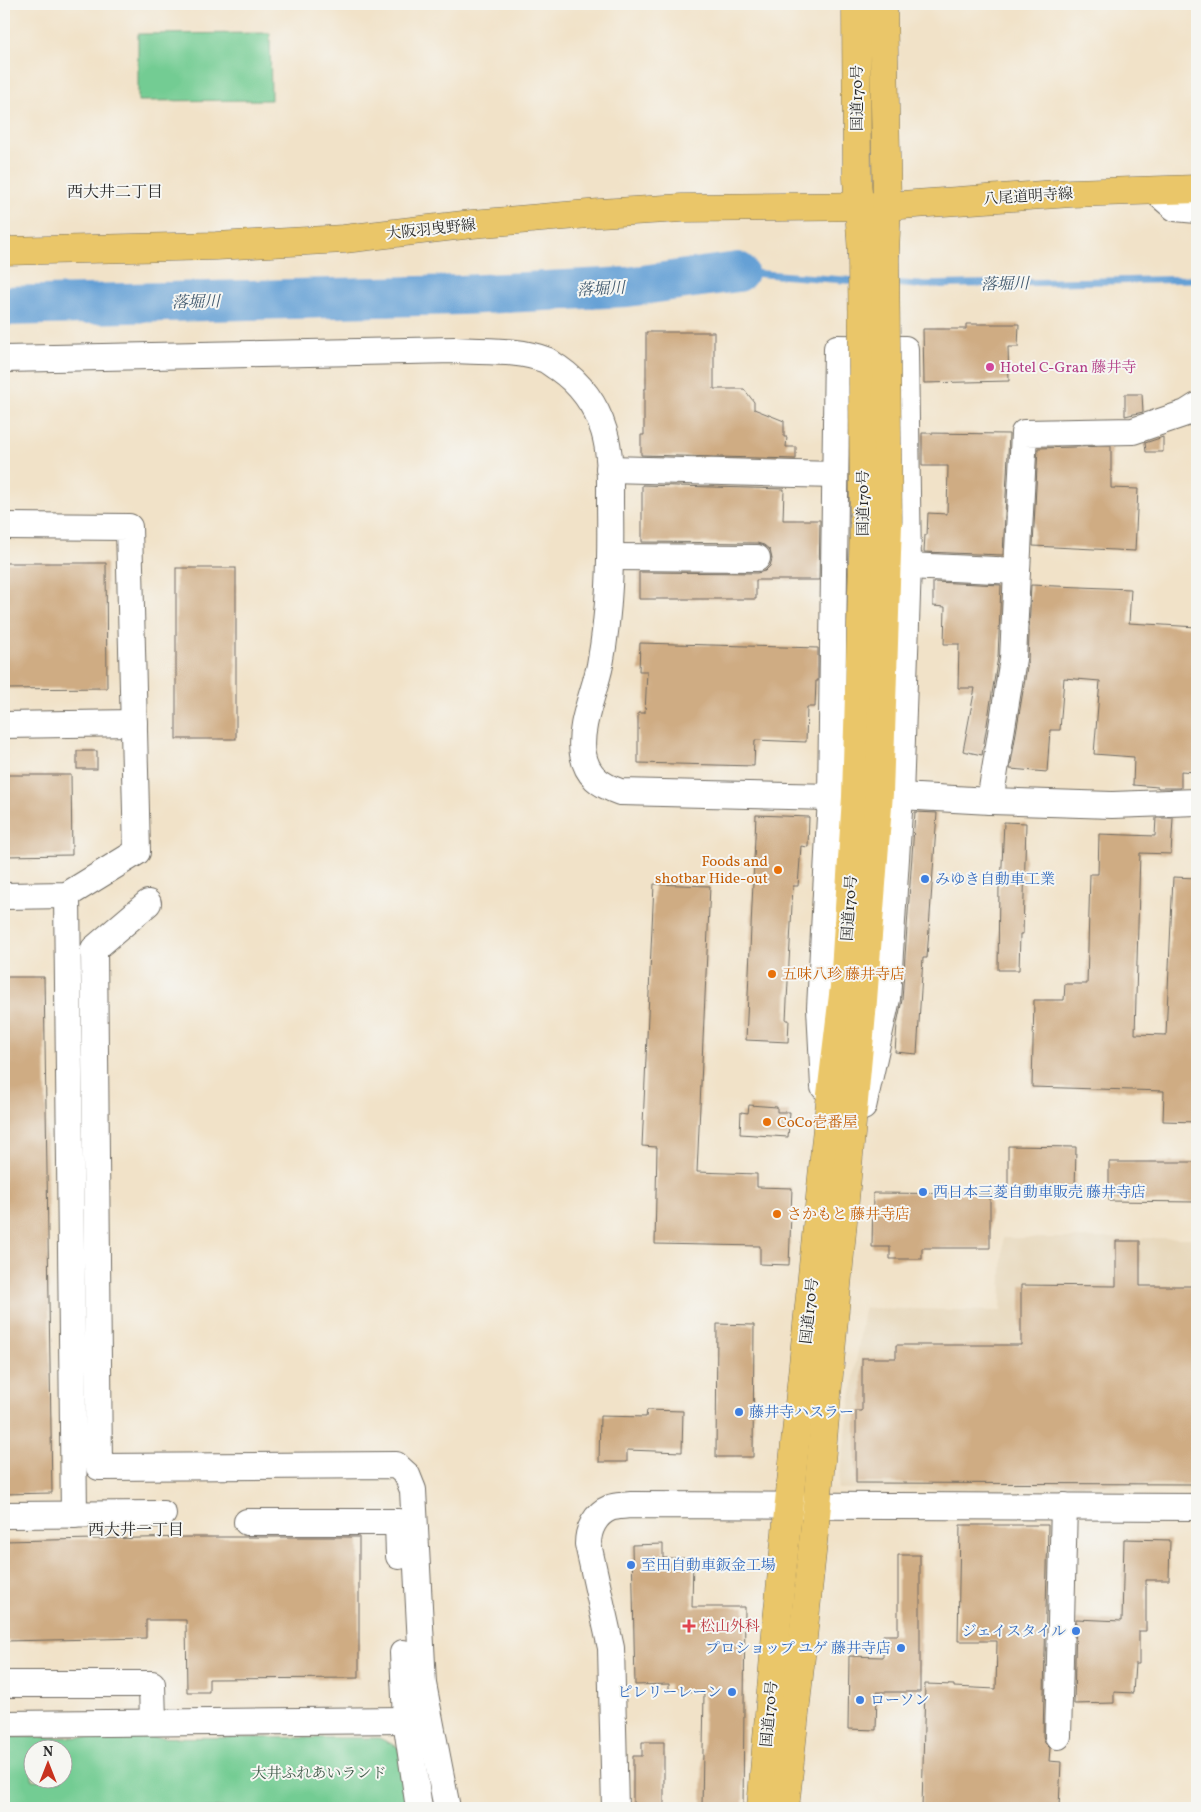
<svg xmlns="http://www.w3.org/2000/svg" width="1201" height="1812" font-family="Vollkorn,'Noto Serif JP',serif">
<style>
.built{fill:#e6d5b7}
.green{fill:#73cc93;stroke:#4f7c5f;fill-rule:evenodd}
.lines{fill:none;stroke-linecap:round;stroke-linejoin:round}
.stream{stroke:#65a0d5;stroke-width:7}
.river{stroke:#65a0d5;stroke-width:40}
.building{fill:#cfac83}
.minor-casing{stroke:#706b62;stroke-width:28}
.major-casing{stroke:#706b62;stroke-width:29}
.highway-casing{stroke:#706b62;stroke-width:29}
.minor{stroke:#fff;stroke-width:26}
.major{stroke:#eac669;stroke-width:28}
.highway{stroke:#eac669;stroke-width:28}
.highway-bridge-casing{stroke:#706b62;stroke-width:29;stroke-linecap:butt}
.highway-bridge{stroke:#eac669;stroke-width:28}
.hotel-dot{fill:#d1479c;stroke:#f6f6f2;stroke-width:2}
.food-dot{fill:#e8710a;stroke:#f6f6f2;stroke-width:2}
.shop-dot{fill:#3f7fe0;stroke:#f6f6f2;stroke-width:2}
.health-dot{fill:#e0444e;stroke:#f6f6f2;stroke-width:2}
.labels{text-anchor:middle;stroke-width:4;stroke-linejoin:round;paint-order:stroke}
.street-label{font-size:15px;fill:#2b2b2b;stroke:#f6f6f2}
.hotel-label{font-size:15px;fill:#b23c85;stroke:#f6f6f2;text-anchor:start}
.food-label{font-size:15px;fill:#c56008;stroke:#f6f6f2;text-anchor:start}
.shop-label{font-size:15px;fill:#366cbe;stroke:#f6f6f2;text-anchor:start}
.health-label{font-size:15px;fill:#be3a42;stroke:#f6f6f2;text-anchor:start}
.park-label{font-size:15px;fill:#415b4a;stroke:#f6f6f2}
.neighbourhood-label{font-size:16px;fill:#2b2b2b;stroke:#f6f6f2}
.water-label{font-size:16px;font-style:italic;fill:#425a6f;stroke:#f6f6f2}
</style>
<rect width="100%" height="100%" fill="#f6f6f2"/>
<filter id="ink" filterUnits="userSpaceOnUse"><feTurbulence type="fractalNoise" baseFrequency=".02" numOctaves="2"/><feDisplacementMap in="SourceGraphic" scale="10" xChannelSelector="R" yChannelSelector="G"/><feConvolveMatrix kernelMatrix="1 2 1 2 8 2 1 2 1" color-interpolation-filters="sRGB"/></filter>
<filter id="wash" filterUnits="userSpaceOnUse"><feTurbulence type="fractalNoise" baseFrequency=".0096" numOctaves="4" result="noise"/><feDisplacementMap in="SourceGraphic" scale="20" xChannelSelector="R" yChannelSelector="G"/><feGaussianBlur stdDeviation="1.12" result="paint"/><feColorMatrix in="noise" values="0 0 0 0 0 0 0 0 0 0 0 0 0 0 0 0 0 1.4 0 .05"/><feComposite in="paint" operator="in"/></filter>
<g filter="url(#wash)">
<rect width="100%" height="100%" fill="#f1e2c8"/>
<polygon class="built" points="1003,1238 1197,1238 1197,1490 838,1489 864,1308 1001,1311"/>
<g class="green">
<polygon points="270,33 271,100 138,101 138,34"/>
<path d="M4 1737 379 1738 398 1747 411 1808H4ZM32 1750H62V1780H32Z"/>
</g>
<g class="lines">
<g class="stream">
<polyline points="738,272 857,281"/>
<polyline points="890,283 918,285 1197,279"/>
</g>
<polyline class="river" points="4,306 461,295 627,287 738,272"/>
</g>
<g id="blocks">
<g class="building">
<polygon points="966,324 1019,324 1018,347 1008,347 1009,381 924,383 923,329 966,329"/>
<polygon points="646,332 714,332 714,389 744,389 754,402 754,409 784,421 784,437 787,437 786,447 796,447 796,459 641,455 641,435 644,435 644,389 646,389"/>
<polygon points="1125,394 1142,394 1143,412 1125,416"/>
<polygon points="922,433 1009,434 1003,555 924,552 925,535 927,535 928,513 947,514 948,466 922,466"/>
<polygon points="1163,437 1163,452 1146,452 1145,443"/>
<polygon points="1111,446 1111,488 1138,489 1135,551 1033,546 1038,448"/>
<polygon points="642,485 784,489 783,520 820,520 819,580 756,580 756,599 639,599 639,572 757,573 765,571 770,566 772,559 770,550 764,545 757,543 642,542"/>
<polygon points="4,563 106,563 107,688 4,689"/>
<rect x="176" y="568" width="60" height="171"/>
<polygon points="933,582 1001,585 998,657 982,755 963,751 975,688 958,688 959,644 944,644 945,607 933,606"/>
<polygon points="1031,585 1131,589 1129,623 1197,627 1197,772 1181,771 1181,788 1158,788 1158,787 1133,785 1134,757 1094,754 1100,681 1064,678 1060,730 1050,730 1047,772 1010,769 1028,661"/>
<polygon points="640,643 818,648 818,681 816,681 815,707 807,707 806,742 755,740 754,766 638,763 638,713 645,713 647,671 639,671"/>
<rect x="77" y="751" width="20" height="18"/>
<polygon points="4,775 71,775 72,855 4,856"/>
<polygon points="915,812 937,813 927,958 923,958 917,1054 895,1052 897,1024 902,1000"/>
<polygon points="756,815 809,817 808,847 801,846 798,886 793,886 786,1020 789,1020 788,1042 746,1040"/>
<polygon points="1156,818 1173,818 1171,854 1140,853 1135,1034 1166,1035 1173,877 1197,878 1197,1122 1163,1121 1164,1091 1032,1087 1034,1000 1064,1000 1065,984 1087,984 1090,874 1098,874 1099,834 1155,836"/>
<polygon points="1004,822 1026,823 1023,934 1020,934 1019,970 998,970 999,886 1001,886"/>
<polygon points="654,884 710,886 697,1172 757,1174 757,1187 792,1188 789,1265 760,1264 760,1246 655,1244 657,1147 642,1146"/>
<polygon points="4,977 44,977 52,1493 4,1494"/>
<polygon points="749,1105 777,1107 777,1112 790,1112 788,1137 740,1134 741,1112 748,1113"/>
<polygon points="1008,1146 1076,1147 1075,1191 1008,1191"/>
<polygon points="1109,1162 1197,1162 1197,1202 1109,1201"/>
<polygon points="873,1193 990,1194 990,1248 922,1248 922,1259 890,1259 890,1247 872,1247"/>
<polygon points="1116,1241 1140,1241 1140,1286 1197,1286 1197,1484 856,1483 856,1411 862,1411 862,1358 896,1358 896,1345 1021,1345 1021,1285 1116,1286"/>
<polygon points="717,1324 754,1325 753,1457 716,1457"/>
<polygon points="647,1410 683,1411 682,1452 627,1450 627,1462 599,1462 600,1416 646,1417"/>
<polygon points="960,1525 1048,1525 1043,1736 1045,1743 1050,1748 1049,1761 1061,1762 1059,1808 922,1808 925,1684 954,1685 954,1687 996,1689 997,1641 958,1641"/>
<polygon points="186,1537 359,1537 359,1678 209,1679 209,1692 187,1692 186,1620 146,1620 146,1638 4,1641 4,1541"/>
<polygon points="1124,1539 1170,1540 1169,1580 1146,1580 1146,1631 1139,1631 1139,1664 1135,1664 1133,1693 1114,1692 1114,1703 1074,1704 1076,1619 1122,1621"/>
<polygon points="663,1544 663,1558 693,1558 692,1607 745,1607 743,1808 702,1808 704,1692 669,1691 669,1684 635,1685 632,1545"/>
<polygon points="898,1555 920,1555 920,1692 877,1692 876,1730 848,1729 849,1656 883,1657 883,1635 898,1635"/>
<polygon points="642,1742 664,1742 664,1808 633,1808 633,1756 642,1756"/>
</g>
</g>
</g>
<g filter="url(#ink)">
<use href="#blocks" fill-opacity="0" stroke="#706b62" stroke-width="1"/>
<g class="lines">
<defs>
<g id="minor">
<polyline points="1154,190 1175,208 1197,210"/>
<path d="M4 359 455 350C485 352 518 349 546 360 550 362 554 366 558 368 581 384 596 405 604 431 611 454 610 479 610 503 611 558 610 611 600 665 595 691 578 727 583 754 587 776 600 785 620 792L831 797"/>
<polyline points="609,469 835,475"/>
<polyline points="4,526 129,527 137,852 67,895 4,896"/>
<polyline points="611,557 757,558"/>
<polyline points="908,566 1017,571 1024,433 1133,431 1186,413 1197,406"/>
<polyline points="4,725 134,723"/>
<polyline points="900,796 990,801 1112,805 1197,802"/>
<polyline points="990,801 1013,659 1017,571"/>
<polyline points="67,895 74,1515"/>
<polyline points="148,903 94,949 99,1467 396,1465 407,1475 413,1490 423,1684 447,1808"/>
<polyline points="824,1087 820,1008 831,797 837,348 905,349 908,566 900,796 887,999 863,1107"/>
<polyline points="4,1515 163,1514"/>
<polyline points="247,1522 398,1522 399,1556"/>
<polyline points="403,1653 406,1720 419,1808"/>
<polyline points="4,1684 152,1684 153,1722"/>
<polyline points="4,1724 406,1720"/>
<polyline points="1058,1736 1064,1506"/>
<path d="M615 1808 611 1648 588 1544C588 1530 595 1514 610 1508 615 1506 624 1506 630 1505L1197 1507"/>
</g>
<polyline id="major" points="4,251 216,246 344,239 472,224 600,213 682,208 887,206 1071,193 1197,189"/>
<g id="highway">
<polyline points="856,4 857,178 862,254"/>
<polyline points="883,4 887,206 885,254"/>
<polyline points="761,1808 777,1621 827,1128 844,987 856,797 864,524"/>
<polyline points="785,1808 817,1505 862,1013 879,793 888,523"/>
</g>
</defs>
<use href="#minor" class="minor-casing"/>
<use href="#major" class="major-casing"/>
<use href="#highway" class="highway-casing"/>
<use href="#minor" class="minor"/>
<use href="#major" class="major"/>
<use href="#highway" class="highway"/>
<defs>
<g id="highway-bridge">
<polyline points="862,254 864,524"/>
<polyline points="885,254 888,523"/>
</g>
</defs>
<use href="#highway-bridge" class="highway-bridge-casing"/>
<use href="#highway-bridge" class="highway-bridge"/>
</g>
</g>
<circle class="hotel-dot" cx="990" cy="367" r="5"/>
<g class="food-dot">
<circle cx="778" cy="870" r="5"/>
<circle cx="772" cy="974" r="5"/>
<circle cx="767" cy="1122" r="5"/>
<circle cx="777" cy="1214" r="5"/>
</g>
<g class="shop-dot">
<circle cx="925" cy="879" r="5"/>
<circle cx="923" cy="1192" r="5"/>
<circle cx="739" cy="1412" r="5"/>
<circle cx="631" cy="1565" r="5"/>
<circle cx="1076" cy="1631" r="5"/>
<circle cx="901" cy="1648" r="5"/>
<circle cx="732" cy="1692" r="5"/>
<circle cx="860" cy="1700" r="5"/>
</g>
<path class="health-dot" d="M686.5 1618.5h5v5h5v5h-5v5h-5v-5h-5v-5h5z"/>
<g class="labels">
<g class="street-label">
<text transform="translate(857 98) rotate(-90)" y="5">国道170号</text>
<text transform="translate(1028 196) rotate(-4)" y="5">八尾道明寺線</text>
<text transform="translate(431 229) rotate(-6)" y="5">大阪羽曳野線</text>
<text transform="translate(863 503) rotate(-90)" y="5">国道170号</text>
<text transform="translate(849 908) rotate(-86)" y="5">国道170号</text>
<text transform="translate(809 1311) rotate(-84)" y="5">国道170号</text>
<text transform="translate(769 1714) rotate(-85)" y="5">国道170号</text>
</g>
<g class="hotel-label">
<text x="1000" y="372">Hotel C-Gran 藤井寺</text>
</g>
<g class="food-label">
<text x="768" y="866" text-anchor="end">Foods and<tspan x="768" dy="17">shotbar Hide-out</tspan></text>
<text x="782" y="979">五味八珍 藤井寺店</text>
<text x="777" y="1127">CoCo壱番屋</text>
<text x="787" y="1219">さかもと 藤井寺店</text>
</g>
<g class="shop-label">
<text x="935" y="884">みゆき自動車工業</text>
<text x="933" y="1197">西日本三菱自動車販売 藤井寺店</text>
<text x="749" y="1417">藤井寺ハスラー</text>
<text x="641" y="1570">至田自動車鈑金工場</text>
<text x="1066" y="1636" text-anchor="end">ジェイスタイル</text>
<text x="891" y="1653" text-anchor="end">プロショップ ユゲ 藤井寺店</text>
<text x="722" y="1697" text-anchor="end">ピレリーレーン</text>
<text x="870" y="1705">ローソン</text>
</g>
<g class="health-label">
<text x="700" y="1631">松山外科</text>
</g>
<g class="park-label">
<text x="319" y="1778">大井ふれあいランド</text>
</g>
<g class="neighbourhood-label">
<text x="115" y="197">西大井二丁目</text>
<text x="136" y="1535">西大井一丁目</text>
</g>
<g class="water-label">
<text transform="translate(1005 283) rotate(-1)" y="6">落堀川</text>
<text transform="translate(601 288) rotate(-3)" y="6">落堀川</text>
<text transform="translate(196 301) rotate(-1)" y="6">落堀川</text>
</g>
</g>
<rect width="1201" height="1812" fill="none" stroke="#f6f6f2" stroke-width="20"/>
<g transform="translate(48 1764)"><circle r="24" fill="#f6f6f2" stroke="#a5a5a2"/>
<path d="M0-4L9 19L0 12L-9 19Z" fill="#c8321e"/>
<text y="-8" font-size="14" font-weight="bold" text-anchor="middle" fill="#2b2b2b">N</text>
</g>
</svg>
